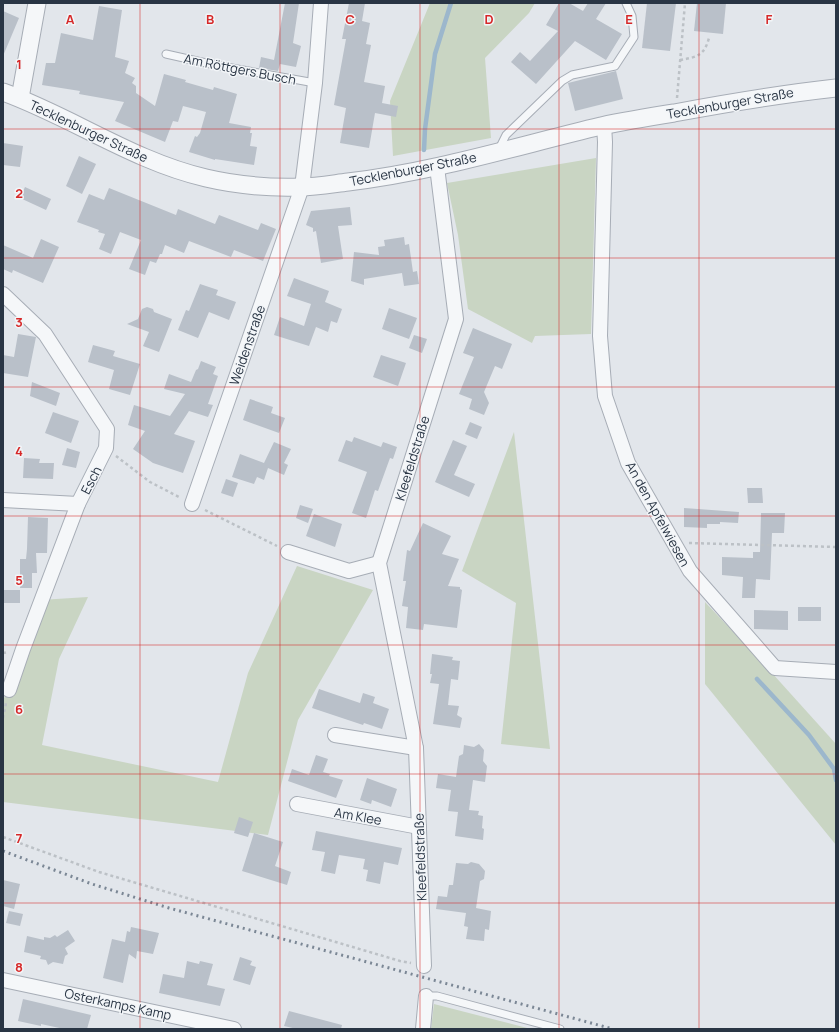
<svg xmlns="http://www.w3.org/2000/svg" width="839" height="1032" font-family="Manrope,sans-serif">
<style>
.green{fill:#c9d5c3}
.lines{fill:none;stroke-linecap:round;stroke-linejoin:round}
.stream{stroke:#9cb7cc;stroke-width:4.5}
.building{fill:#b9c0c9}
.service-casing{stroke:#a7adb6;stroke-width:9}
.minor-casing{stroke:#a7adb6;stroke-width:16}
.tertiary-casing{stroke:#a7adb6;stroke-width:19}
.path{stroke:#bcc1c6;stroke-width:2.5;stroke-dasharray:3 3;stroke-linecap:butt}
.service{stroke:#f5f7f9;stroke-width:7}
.minor{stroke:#f5f7f9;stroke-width:14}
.tertiary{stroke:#f5f7f9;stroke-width:17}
.rail{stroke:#7b8795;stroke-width:3;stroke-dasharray:2 4;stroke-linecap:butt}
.grid{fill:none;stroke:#d62828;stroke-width:1;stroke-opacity:0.55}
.labels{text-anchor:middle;stroke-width:3;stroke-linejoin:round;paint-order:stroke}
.street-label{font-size:13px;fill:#293544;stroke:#f2f5f8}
.grid-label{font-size:13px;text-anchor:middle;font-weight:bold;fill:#d62828;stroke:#f2f5f8;stroke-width:3;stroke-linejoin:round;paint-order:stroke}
</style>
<rect width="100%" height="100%" fill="#e2e6eb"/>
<g class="green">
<polygon points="430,3 535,3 529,13 485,58 491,138 393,156 390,101"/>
<polygon points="596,158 591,334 535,336 532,343 468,309 458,235 447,183"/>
<polygon points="514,432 550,749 501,744 516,603 462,571"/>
<polygon points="297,566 373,590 298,720 268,835 3,802 3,701 40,600 88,597 59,659 42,745 218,782 248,673"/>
<polygon points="705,602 772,673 836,744 836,845 705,684"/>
<polygon points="434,1004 531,1029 431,1029"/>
</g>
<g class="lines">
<g class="stream">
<polyline points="424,150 425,129 435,54 451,3"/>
<polyline points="757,679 809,735 834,769 836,780"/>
</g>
</g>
<g class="building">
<polygon points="285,3 299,3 293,43 301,46 296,67 280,64 278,71 259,68 261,57 274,60"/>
<polygon points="349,3 365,3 362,21 370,23 366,44 371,45 364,82 385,86 382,103 398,106 396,117 375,113 369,148 340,143 346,108 334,105 346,39 342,39"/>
<polygon points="559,3 569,3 583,11 588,3 606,3 596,19 622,34 606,60 575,41 536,84 511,62 520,52 530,61 558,31 546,25"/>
<polygon points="647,3 676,3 670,51 642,48"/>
<polygon points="697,3 726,3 723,34 694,31"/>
<polygon points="99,6 122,10 115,57 129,61 125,73 135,78 132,83 136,86 136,93 155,106 164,74 186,80 185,82 213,90 214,87 237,94 229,123 251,127 250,133 252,133 250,146 257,147 254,165 215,159 215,160 189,152 195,136 197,137 200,133 206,112 183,106 178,122 173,121 165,142 115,121 124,102 79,94 80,91 42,85 46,63 55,63 61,33 93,40"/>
<polygon points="3,11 19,18 3,56"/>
<polygon points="616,71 623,99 575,111 568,83"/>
<polygon points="3,143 23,146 20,167 3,165"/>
<polygon points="79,156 96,164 82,194 66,186"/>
<polygon points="25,187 51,199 46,210 20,198"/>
<polygon points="109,188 176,215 178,209 215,224 219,215 258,230 261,223 276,229 263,261 234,250 231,257 189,241 184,253 165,245 162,254 160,254 156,263 150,261 145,275 129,269 141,240 120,232 111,254 99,249 105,234 98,232 99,230 77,222 89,194 104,200"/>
<polygon points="350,207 352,225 338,226 343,259 321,263 316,231 313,232 313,228 306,225 311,211"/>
<polygon points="404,237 405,245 409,244 413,272 417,271 419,284 404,286 402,273 364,279 364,285 351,281 354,252 379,255 378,247 385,246 384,240"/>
<polygon points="41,239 59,247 43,283 13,270 12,273 3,269 3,245 33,258"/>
<polygon points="294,278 329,291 325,302 342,309 337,323 331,321 328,332 316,327 309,346 274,335 280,317 304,326 311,304 287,296"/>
<polygon points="200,284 218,290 216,295 236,302 229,320 209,312 198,338 178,330 186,310 189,311"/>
<polygon points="147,307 153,309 154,312 172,319 159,352 143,346 149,332 127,324 138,319 142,309"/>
<polygon points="389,308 417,318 409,339 382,329"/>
<polygon points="473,328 512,344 502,369 495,366 484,392 489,403 484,415 469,409 472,399 459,394 474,357 463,353"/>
<polygon points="18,334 36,337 28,377 3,373 3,355 14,357"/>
<polygon points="414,335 427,339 422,353 409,348"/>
<polygon points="93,345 115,351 113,356 140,364 130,395 109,389 114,370 88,362"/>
<polygon points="381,355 406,363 398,386 373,377"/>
<polygon points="201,361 216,367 213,374 218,376 208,404 213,405 208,417 189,411 174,434 195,441 183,473 153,463 133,449 145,431 128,425 134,405 170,416 185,394 164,389 169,374 191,382 196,370 198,369"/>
<polygon points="32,382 60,393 56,406 30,396"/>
<polygon points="250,399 273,407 271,413 285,418 279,433 243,420"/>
<polygon points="53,412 79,421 71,443 45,433"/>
<polygon points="470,422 482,427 477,439 465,434"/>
<polygon points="354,437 381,447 383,442 397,447 393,459 390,458 378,491 375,490 366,518 352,513 367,472 338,461 346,440 352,442"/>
<polygon points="453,440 467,446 454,475 475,484 469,497 435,482"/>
<polygon points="274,442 291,449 284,463 288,465 284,475 268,468 264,480 257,477 254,484 232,477 240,454 264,463"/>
<polygon points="67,448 80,452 76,468 62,465"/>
<polygon points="24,458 40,459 39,463 54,463 53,479 23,478"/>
<polygon points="226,479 238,483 233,497 221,493"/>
<polygon points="747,488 762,488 763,503 748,503"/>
<polygon points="300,505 313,509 308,523 296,518"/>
<polygon points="684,508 739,512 738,523 720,522 720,524 707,524 707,528 684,527"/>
<polygon points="761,513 785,513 784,533 772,533 770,580 756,579 755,598 742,598 743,577 722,575 722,557 753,558 753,552 760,552"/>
<polygon points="314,514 342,524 335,547 306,536"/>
<polygon points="28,517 48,518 47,553 36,553 37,573 32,573 32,588 20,588 20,559 26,559 27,549"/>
<polygon points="423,523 451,536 442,554 459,559 448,586 460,587 460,589 462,590 457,628 424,624 423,630 406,628 408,607 402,606 406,581 403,581 407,550 410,551"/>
<rect x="3" y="590" width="17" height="13"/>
<rect x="798" y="607" width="23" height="14"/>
<polygon points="754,610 788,611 788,630 754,629"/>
<polygon points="432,654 453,657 452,660 460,661 458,680 451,679 448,705 459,706 457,715 462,718 460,728 433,724 439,684 430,683 432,674 430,674"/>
<polygon points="319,689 360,703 363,693 375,697 373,703 389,709 382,729 364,723 363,725 312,708"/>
<polygon points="479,744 484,750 483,761 487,766 485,782 473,780 469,810 479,811 478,815 483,816 482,828 484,829 483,840 455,836 458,812 448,811 451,790 436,788 438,774 456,777 459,756 463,754 464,745 474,747"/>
<polygon points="316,755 328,759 323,772 330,774 329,776 343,780 336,798 288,781 292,769 309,775"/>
<polygon points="367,778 397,789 391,807 372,800 371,804 360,800"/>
<polygon points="239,817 253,822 248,837 234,833"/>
<polygon points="316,831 402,848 398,865 384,862 380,884 366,881 368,870 363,869 365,859 339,855 335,874 321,871 325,852 312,850"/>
<polygon points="254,833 283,842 275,866 291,872 287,885 242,871"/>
<polygon points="471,862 479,864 485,871 484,879 480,881 476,908 491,911 489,930 485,929 484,941 466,939 468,927 464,926 466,913 436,909 438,896 447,897 449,885 453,885 456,863 468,864"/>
<polygon points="3,880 20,884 14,909 3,906"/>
<polygon points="9,911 23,914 20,926 6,923"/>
<polygon points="131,927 159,933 153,954 137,951 136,959 129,954 123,983 103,978 112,939 125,942 127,931 130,932"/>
<polygon points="68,930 75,941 65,948 68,954 65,956 63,964 53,962 48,965 46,960 40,959 41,956 24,952 27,936 44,940 44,937 50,938 55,935 57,937"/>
<polygon points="240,957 252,961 250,965 256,967 250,985 233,980"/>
<polygon points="187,961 199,964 200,961 213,964 207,985 225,989 220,1006 159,993 163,974 184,978"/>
<polygon points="23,999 91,1015 87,1029 64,1029 41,1024 41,1026 18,1021"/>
<polygon points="289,1011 342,1025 341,1029 297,1029 284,1026"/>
</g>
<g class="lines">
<defs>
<g id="service">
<polyline points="166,54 215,65 315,83"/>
<polyline points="499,149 506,135 562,81 572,75 615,66 634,37 632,16 626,3"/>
<polyline points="426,996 437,996 560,1029"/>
</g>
<g id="minor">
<polyline points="604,125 605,142 600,336 605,396 628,463 690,571 775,668 836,672"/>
<polyline points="3,294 45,334 107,429 106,448 78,504 23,649 9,690"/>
<polyline points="3,500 78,504"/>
<polyline points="192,504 302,187 315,83 321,3"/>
<polyline points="288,552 349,571 379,563"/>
<polyline points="335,735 416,748"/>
<polyline points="297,804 419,827"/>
<polyline points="424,966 416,748 379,563 456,319 437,167"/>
<polyline points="3,980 234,1029"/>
<polyline points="423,1029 426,996"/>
</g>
<g id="tertiary">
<path d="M3 92C72 117 133 161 206 178 236 185 269 188 300 187 316 187 332 184 348 182 434 172 517 146 601 126 625 121 649 117 674 113 728 103 781 94 836 88"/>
<polyline points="20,98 37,3"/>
</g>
</defs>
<use href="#service" class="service-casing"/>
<use href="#minor" class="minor-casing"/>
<use href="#tertiary" class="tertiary-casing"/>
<g class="path">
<path d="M680 60C697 57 704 56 709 38"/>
<polyline points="677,98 685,3"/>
<polyline points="116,456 150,482 181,498"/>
<polyline points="205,510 277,546"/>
<polyline points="689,543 836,547"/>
<polyline points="3,653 8,652"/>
<polyline points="3,718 6,703"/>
<polyline points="3,837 99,872 400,961 411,963"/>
</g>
<use href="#service" class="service"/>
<use href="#minor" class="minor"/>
<use href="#tertiary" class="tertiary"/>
<polyline class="rail" points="3,851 92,884 169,908 613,1029"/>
</g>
<path class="grid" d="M140 3V1029M280 3V1029M420 3V1029M559 3V1029M699 3V1029M3 129H836M3 258H836M3 387H836M3 516H836M3 645H836M3 774H836M3 903H836"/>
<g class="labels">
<g class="street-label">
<text transform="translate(240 69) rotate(11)" y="5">Am Röttgers Busch</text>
<text transform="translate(730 103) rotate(-10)" y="5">Tecklenburger Straße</text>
<text transform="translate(89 131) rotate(25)" y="5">Tecklenburger Straße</text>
<text transform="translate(413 169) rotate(-11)" y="5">Tecklenburger Straße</text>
<text transform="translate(247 345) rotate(-71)" y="5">Weidenstraße</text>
<text transform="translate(412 458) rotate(-73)" y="5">Kleefeldstraße</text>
<text transform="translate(91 480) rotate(-63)" y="5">Esch</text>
<text transform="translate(658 514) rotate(61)" y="5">An den Apfelwiesen</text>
<text transform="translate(358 816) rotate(10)" y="5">Am Klee</text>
<text transform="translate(420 857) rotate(-92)" y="5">Kleefeldstraße</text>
<text transform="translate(118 1004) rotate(12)" y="5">Osterkamps Kamp</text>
</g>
</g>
<g class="grid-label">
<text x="70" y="24">A</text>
<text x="210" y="24">B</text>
<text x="350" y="24">C</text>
<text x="489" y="24">D</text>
<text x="629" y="24">E</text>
<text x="769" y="24">F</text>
<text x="19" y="69">1</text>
<text x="19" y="198">2</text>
<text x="19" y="327">3</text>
<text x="19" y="456">4</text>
<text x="19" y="585">5</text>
<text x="19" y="714">6</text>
<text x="19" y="843">7</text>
<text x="19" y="972">8</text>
</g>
<rect width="839" height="1032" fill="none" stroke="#293544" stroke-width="8"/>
</svg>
